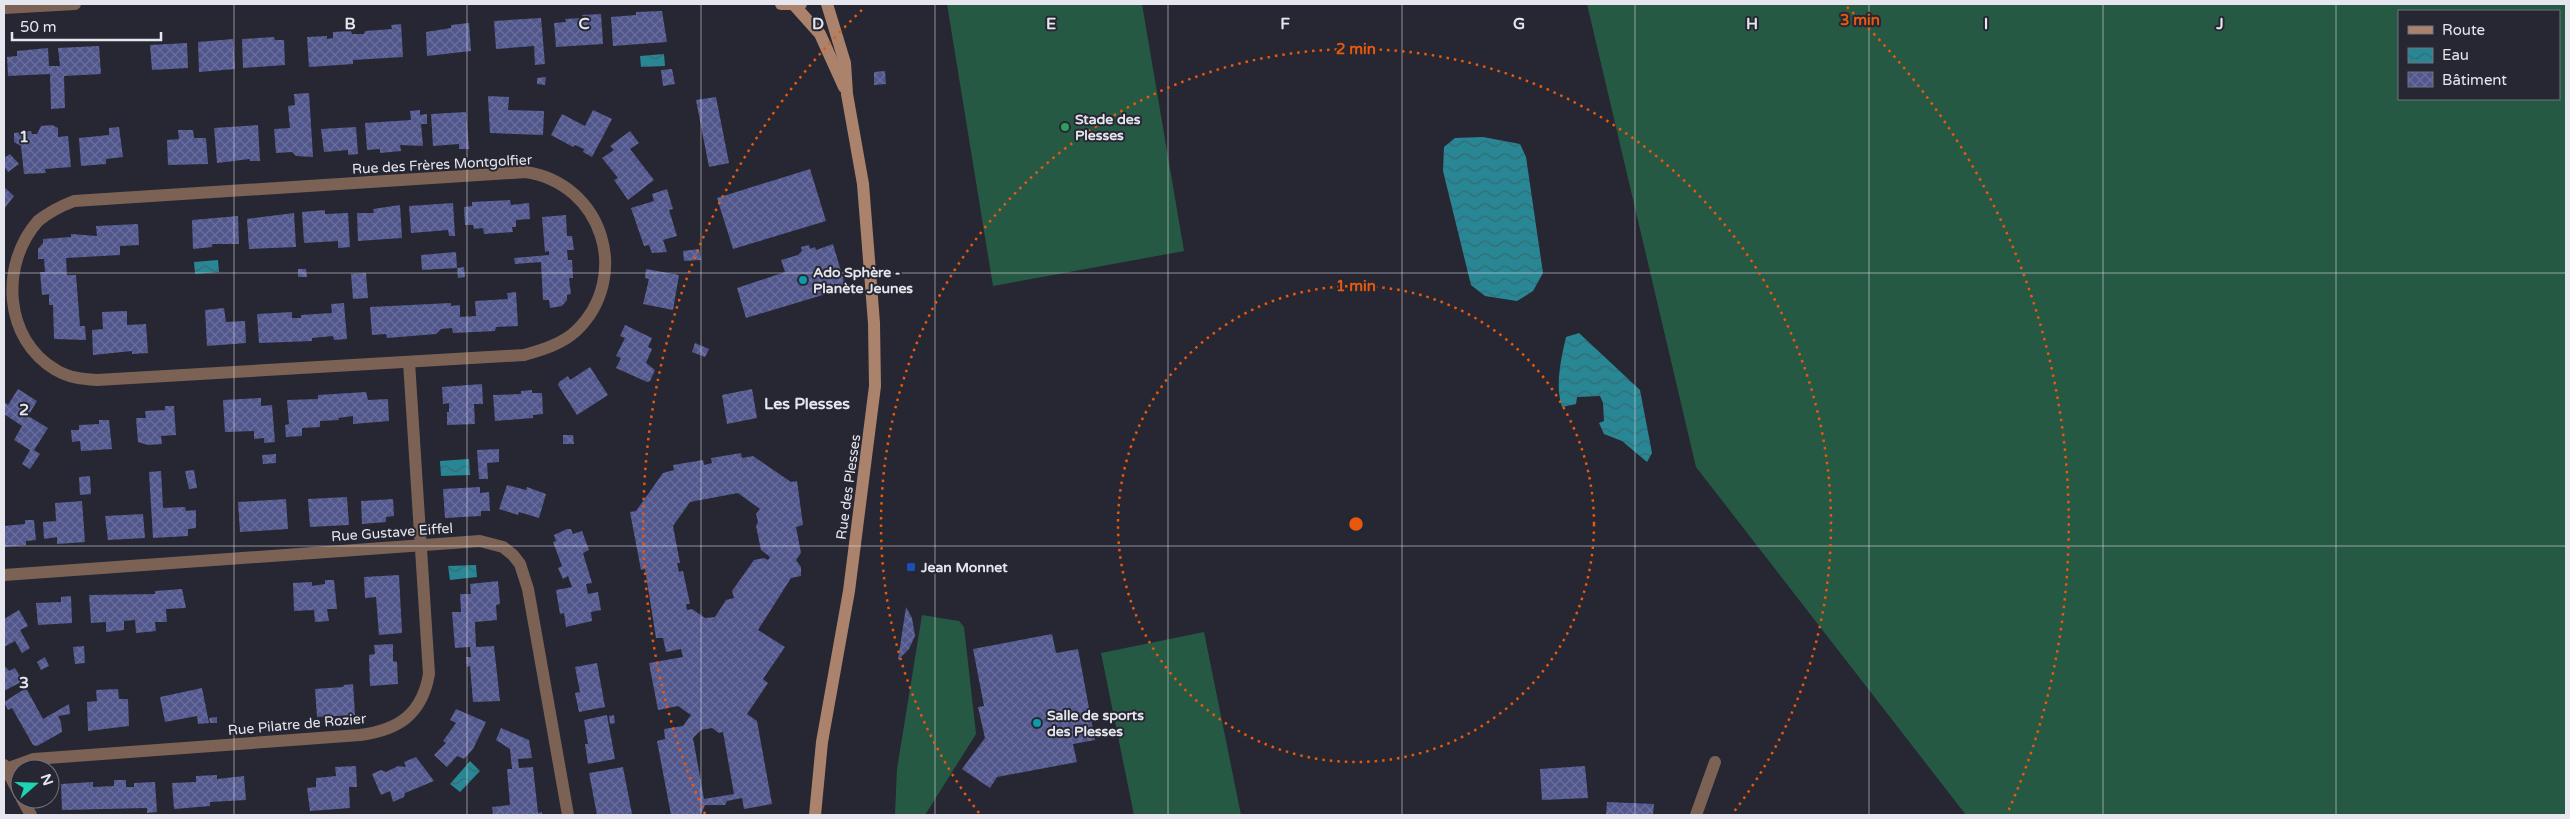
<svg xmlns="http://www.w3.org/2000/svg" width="2570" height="819" font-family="'Varela Round',sans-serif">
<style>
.grass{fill:#265944;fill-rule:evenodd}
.water{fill:url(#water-waves)}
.building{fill:url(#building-cross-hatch);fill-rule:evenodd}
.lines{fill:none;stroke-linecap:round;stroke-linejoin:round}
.street{stroke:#7b6255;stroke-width:12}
.secondary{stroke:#ab836d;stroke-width:12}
.grid{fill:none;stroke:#e5e6ee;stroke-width:1;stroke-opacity:0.55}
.ring{fill:none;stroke:#e8590c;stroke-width:2.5;stroke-dasharray:2.5 5}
.leisure-dot{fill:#2e9e5b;stroke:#262732;stroke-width:2}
.culture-dot{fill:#0f9aa8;stroke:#262732;stroke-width:2}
.transit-dot{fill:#1a4fb4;stroke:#262732;stroke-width:2}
.labels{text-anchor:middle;stroke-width:4;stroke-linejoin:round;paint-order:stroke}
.poi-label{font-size:14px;font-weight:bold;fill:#e5e6ee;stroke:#262732;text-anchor:start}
.street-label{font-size:14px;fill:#e5e6ee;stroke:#262732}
.quarter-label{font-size:16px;font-weight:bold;fill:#e5e6ee;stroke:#262732}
.grid-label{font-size:16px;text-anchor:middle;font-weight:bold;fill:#e5e6ee;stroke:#262732;stroke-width:4;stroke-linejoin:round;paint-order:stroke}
.centre{fill:#e8590c;stroke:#262732;stroke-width:2.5}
.ring-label{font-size:15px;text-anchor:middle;font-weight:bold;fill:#e8590c;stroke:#262732;stroke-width:4;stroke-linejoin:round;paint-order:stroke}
</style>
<defs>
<pattern id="water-waves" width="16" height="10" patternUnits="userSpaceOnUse" patternTransform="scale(1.25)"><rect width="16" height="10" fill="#298694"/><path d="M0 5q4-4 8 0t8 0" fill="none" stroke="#346c75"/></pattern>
<pattern id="building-cross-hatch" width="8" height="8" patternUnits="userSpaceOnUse" patternTransform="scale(1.25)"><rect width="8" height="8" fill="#51568b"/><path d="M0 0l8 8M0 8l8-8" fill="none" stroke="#6a6e9c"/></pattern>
</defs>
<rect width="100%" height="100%" fill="#262732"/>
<g class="grass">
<polygon points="947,4 1142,4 1184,251 993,286"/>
<path d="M1587 4H2566V815H1966L1696 467ZM2399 11H2559V99H2399Z"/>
<polygon points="922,615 959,621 964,627 976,734 925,815 895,815 897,769"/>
<polygon points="1204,632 1241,815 1134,815 1101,653"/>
</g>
<g class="water">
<polygon points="664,54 665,66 641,67 640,56"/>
<polygon points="1483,137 1520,144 1526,157 1543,273 1533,291 1517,301 1485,296 1471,285 1443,171 1444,147 1455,138"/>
<polygon points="218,260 219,272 195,274 194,262"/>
<path d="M1579 333 1640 390 1652 453 1647 462 1622 441 1604 434 1599 423 1604 421 1603 403 1600 396 1577 397 1576 404 1562 407C1555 385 1561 359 1566 337Z"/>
<polygon points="469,459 470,475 441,476 440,461"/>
<polygon points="476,565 477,577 450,580 448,566"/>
<polygon points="470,761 480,771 460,792 450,784"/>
</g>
<g class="building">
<polygon points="662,11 667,42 613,46 611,17 636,15 636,12"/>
<polygon points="601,14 603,44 556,47 554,23 566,22 565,19 582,18 582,15"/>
<polygon points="541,18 545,64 535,65 534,46 496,49 494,21"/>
<polygon points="469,23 471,51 427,56 426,32 451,28 451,25"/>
<polygon points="401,24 403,57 353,60 353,64 309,67 307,37 327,36 327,39 333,38 333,32 351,31 352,34 364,34 365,31 392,29 391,25"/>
<polygon points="274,37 275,40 284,40 285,65 243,68 242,39"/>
<polygon points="233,39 235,69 199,72 198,42"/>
<polygon points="187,43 188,68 152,70 150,45"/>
<polygon points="99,46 101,74 64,76 65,108 51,109 50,74 8,76 7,57 17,56 17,51 48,48 49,66 60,66 58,48"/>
<polygon points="672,69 675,84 663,86 661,70"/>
<polygon points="885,71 886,84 874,85 874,72"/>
<polygon points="546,77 545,85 537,84 537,78"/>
<polygon points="309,93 313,157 296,156 292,152 276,153 274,129 290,128 288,106 295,105 294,94"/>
<polygon points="488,96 509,97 508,110 544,111 543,135 490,133"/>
<polygon points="716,97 729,163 709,167 696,100"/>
<polygon points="420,110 420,115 427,114 427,124 421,124 423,146 400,145 401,151 380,153 380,149 367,150 365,123 411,120 410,111"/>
<polygon points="593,110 612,119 592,157 583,152 584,149 575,145 573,147 551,135 562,114 585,126"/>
<polygon points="466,112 469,149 459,149 459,144 433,146 431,114"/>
<polygon points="52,125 58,128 58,137 68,136 71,167 45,169 46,173 24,174 21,146 14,142 14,133 31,131 32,134 37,134 41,126"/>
<polygon points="258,125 260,161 250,161 250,159 217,163 214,128"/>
<polygon points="119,127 123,157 106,159 106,164 81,166 79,138 109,135 109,128"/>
<polygon points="356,127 358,154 348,155 348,150 324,152 321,129"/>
<polygon points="178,130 193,130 194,138 206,138 208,164 168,165 167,140 179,139"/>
<polygon points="630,131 639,143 630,149 654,180 628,200 614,180 618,178 602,158 614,150 610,146"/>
<polygon points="10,154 19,164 8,172 4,166 4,158"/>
<polygon points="810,169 826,221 733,249 717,198"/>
<polygon points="4,187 14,196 4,209"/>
<polygon points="667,189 673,209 669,210 677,236 663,240 667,252 652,253 649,245 644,246 631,208 654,201 652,194"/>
<polygon points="510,200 511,205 529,203 530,219 516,220 516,227 512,227 513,232 484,234 483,228 474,229 473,225 465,225 464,207 472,206 472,202"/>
<polygon points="453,203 455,236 449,236 448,230 411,233 409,206"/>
<polygon points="400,205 402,238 358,241 357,213 374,213 373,209"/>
<polygon points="325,210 325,214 348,213 350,247 338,248 338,241 304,243 302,212"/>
<polygon points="294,213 296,247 249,249 247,219"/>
<polygon points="566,215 567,236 572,236 574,250 567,250 568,260 572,260 573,278 569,278 571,294 567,295 567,300 562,306 550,308 549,300 543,300 541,262 515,264 514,258 549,255 549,251 545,252 542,217"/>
<polygon points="238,216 239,244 212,244 212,247 193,249 192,220"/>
<polygon points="138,224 139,245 120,246 120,255 66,258 67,275 76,275 80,326 85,326 86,340 54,339 53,305 49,305 49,294 42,295 40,272 45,272 44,259 38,259 38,249 43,243 43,239 71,237 71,234 97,236 96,226"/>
<polygon points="833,244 846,288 746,318 737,288 785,272 781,260 798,255 802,251 801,247 809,245 810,249 815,247 816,250"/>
<polygon points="699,249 701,260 684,261 683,251"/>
<polygon points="456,252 457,268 464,267 465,277 458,278 457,268 422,270 421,255"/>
<polygon points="298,269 306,269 307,277 298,277"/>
<polygon points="646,269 679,275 673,310 643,304 649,279 645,278"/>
<polygon points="366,273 368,298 353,299 351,274"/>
<polygon points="516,292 518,326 496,327 495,331 453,333 452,328 441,329 436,334 387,338 386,334 372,335 370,307 451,303 451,306 460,305 460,317 476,316 475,301 508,299 507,293"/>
<polygon points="344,303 347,339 334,340 333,336 312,338 312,341 259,343 257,314 292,312 292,318 301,318 301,315 332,313 331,304"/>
<polygon points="224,308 226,322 245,321 246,343 207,346 205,310"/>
<polygon points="127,311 127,325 146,324 148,353 132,354 132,351 93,355 92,330 103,329 102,312"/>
<polygon points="625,325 652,338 648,347 652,349 646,363 655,370 650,381 647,382 616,368 621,358 616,356 625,338 620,336"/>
<polygon points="695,343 709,349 705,357 692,352"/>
<polygon points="590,367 608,395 577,415 558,385 559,382 568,376 570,380"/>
<polygon points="482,384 483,404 474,404 475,424 447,425 447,412 449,412 449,403 443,404 442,387"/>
<polygon points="18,389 37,401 28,416 48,428 34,450 40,454 30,469 22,464 30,450 14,440 22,426 4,414 4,402 8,405"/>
<polygon points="752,389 757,418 727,424 722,395"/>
<polygon points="532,390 532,393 542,393 543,414 533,415 533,418 495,421 493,395 521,394 521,391"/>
<polygon points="366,392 368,400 388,399 389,421 353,424 353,416 338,418 339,420 320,421 320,427 302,428 302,436 286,437 285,425 289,424 287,400 318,399 318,395"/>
<polygon points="261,398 261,406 272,405 275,442 264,443 264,438 254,439 254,431 225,432 223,400"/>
<polygon points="165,406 174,406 176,435 161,436 162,444 148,445 138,442 136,418 146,418 145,411 165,410"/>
<polygon points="99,420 109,420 112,449 81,451 80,441 72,442 71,430 79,430 79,425 99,424"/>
<polygon points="563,435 573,435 574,444 563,444"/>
<polygon points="499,449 499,462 487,463 488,479 479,479 477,450"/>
<path d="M741 453 742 458 753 456 791 482 797 481 803 525 796 527 801 553 796 560 801 567V576L791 578 758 630 785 647 763 679 768 683 747 714 757 721 772 804 744 809 742 798 727 801 725 805H705L701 815H671L657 741 665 739 664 729 683 726 691 715 678 706 658 710 649 663 683 657 681 649 666 652 663 638H656L645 569 641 570 630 512 636 511 663 473 674 470 673 465 703 460 704 465 712 463 711 458ZM738 493 760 509 756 514 758 522 756 526 761 550 770 557 768 560 764 558 754 560 732 591 734 598 726 600 715 617 705 618 692 609 687 610 686 604H690L683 571 679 572 677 563H680L673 526 690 502ZM712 728 719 733 723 732 734 794 704 799 693 738 701 730Z"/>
<polygon points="276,454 276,463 263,464 262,455"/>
<polygon points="194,470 197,488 189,489 185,471"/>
<polygon points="161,471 163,508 185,507 186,511 196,510 196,528 188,529 188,536 153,538 149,472"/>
<polygon points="90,476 91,494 80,495 79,477"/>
<polygon points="507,485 526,490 527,487 546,494 539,518 519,512 518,515 499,509"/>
<polygon points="480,487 480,493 489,492 490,511 481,511 481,516 445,518 443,489"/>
<polygon points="347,497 349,525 310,527 308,499"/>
<polygon points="286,499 288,529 240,532 238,502"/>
<polygon points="393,499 394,516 386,517 386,522 362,524 361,501"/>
<polygon points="82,501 85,542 57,544 57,537 44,539 43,522 56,521 55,503"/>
<polygon points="143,514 145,538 108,540 105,516"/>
<polygon points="25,520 34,520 36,540 26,541 26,545 4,547 4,526 25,524"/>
<polygon points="567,529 571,529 573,534 582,531 589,550 583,553 592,583 586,584 588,594 598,592 601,610 591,612 592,621 566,627 564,613 560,614 556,590 572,587 568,576 563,579 558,568 562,566 553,542 556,541 554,535"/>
<polygon points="399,575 402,633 379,635 376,597 365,598 364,577"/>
<polygon points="325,580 334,580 337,609 327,609 329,621 315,622 314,610 294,611 293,583 312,582 312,586 325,584"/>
<polygon points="498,581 500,604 496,605 497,620 475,622 476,647 494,646 500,701 473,702 470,666 467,667 466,657 471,657 470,647 455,648 452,612 461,612 460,594 471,594 470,584"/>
<polygon points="182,589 186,608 166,609 167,622 155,622 156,631 136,633 135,620 124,621 124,630 106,632 106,622 91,623 89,595 155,594 155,591"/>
<polygon points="71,596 72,623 38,625 36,603 61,602 61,597"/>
<polygon points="906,607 912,618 915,636 909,649 898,660"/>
<polygon points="19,610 28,626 20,630 30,648 22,653 15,641 4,647 4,619"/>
<polygon points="1052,634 1056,653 1078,649 1095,740 1073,744 1077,762 997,777 990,788 962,769 985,738 978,707 984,706 973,649"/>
<polygon points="393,644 393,661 397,662 398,684 370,686 369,655 375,654 374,645"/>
<polygon points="84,646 85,663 75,664 73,647"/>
<polygon points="45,657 49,666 41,670 37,662"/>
<polygon points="597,663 605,707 579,712 575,693 580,692 575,667"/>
<polygon points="6,667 9,671 15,668 23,681 4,691 4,668"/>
<polygon points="353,684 355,715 317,717 315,689 343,687 344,685"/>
<polygon points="26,688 43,719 69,704 70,714 58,716 61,722 62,732 37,746 33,745 12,708 8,710 4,702"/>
<polygon points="202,688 209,723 198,724 197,716 165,722 160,697"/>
<polygon points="118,689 119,699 128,699 129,726 88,731 87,702 97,701 96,690"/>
<polygon points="456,709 486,722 473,749 464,759 457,756 447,767 434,755 446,743 443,741 456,723 450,720"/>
<polygon points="607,715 615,759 588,764 585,744 588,744 584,720"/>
<polygon points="614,715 615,723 610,724 609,716"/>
<polygon points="217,717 217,723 210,723 209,718"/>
<polygon points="501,728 529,740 532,758 518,759 519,768 533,767 538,813 542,812 542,815 493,815 492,807 510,805 507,769 512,769 510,749 496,740"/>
<polygon points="416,757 434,781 405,793 404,797 393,802 390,791 381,795 372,774 381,770 386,772 398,766 406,767 404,762"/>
<polygon points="356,766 357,787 349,787 350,808 310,811 307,788 316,787 316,778 336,776 335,767"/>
<polygon points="1585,766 1588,798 1542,800 1540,769"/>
<polygon points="623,767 632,814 597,815 589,773"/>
<polygon points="217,775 217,779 244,776 246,800 210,802 210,806 174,809 172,783 196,782 196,776"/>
<polygon points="114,780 126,780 126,787 134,787 134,783 155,782 157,812 147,813 147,808 62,810 61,784 93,782 93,787 114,786"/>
<polygon points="1607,802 1654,804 1653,815 1606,815"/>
</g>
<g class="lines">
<g class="street">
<polyline points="4,8 75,4"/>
<path d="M526 172C603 184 632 277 576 331 562 344 542 350 524 355L97 380C83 379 69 378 56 370 3 339 0 264 38 221 49 212 61 206 74 201Z"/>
<polyline points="4,575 480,541 503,547 513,555 520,564 528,589 568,815"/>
<polyline points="4,765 20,795"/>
<path d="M6 769 34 759 360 735C399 730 422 714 429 674L409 362"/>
<polyline points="22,799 31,815"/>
<polyline points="1696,815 1715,762"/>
</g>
<g class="secondary">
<polyline points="781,4 801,4"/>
<polyline points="794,5 820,34 844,87"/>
<polyline points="815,815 822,742 849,591 875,386 874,323 863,184 847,94 845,63 827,4"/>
</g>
</g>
<path class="grid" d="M234 4V815M467 4V815M701 4V815M935 4V815M1168 4V815M1402 4V815M1635 4V815M1869 4V815M2103 4V815M2336 4V815M4 273H2566M4 546H2566"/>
<g class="ring">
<circle cx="1356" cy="524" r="238"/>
<path d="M979 813A475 475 0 1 1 1733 813"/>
<path d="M705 814A713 713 0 0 1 865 7M1847 7A713 713 0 0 1 2007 814"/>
</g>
<circle class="leisure-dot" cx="1065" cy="127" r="5"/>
<g class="culture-dot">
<circle cx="803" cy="280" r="5"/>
<circle cx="1037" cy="723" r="5"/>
</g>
<rect class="transit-dot" x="906" y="562" width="10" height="10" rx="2.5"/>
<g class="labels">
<g class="poi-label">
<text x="1075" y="124">Stade des<tspan x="1075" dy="16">Plesses</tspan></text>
<text x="813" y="277">Ado Sphère -<tspan x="813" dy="16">Planète Jeunes</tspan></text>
<text x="921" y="572">Jean Monnet</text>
<text x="1047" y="720">Salle de sports<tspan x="1047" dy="16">des Plesses</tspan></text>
</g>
<g class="street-label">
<text transform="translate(442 164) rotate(-3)" y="5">Rue des Frères Montgolfier</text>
<text transform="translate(848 487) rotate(-82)" y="5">Rue des Plesses</text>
<text transform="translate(392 532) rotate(-4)" y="5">Rue Gustave Eiffel</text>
<text transform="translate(297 724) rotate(-5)" y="5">Rue Pilatre de Rozier</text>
</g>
<g class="quarter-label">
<text x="807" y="409">Les Plesses</text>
</g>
</g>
<g class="grid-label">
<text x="350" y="29">B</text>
<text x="584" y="29">C</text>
<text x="818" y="29">D</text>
<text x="1051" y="29">E</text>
<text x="1285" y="29">F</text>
<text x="1519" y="29">G</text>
<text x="1752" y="29">H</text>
<text x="1986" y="29">I</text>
<text x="2220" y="29">J</text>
<text x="24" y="142">1</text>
<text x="24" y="415">2</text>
<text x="24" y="688">3</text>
</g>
<circle cx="1356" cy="524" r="8" class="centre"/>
<g class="ring-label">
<text x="1860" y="25">3 min</text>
<text x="1356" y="54">2 min</text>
<text x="1356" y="291">1 min</text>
</g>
<rect width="2570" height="819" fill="none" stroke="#e5e6ee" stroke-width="10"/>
<rect x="2398" y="10" width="162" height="90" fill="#262732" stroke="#72737d"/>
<rect x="2408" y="26" width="25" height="8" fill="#ab836d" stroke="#72737d"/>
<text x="2442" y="35" font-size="15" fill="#e5e6ee">Route</text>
<rect x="2408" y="48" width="25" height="15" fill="url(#water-waves)" stroke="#72737d"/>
<text x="2442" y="60" font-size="15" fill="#e5e6ee">Eau</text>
<rect x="2408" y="72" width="25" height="15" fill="url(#building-cross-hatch)" stroke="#72737d"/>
<text x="2442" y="85" font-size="15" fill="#e5e6ee">Bâtiment</text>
<g transform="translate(35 784) rotate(70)"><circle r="24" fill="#262732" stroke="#72737d"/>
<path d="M0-4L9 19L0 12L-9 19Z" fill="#1ed5b1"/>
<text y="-8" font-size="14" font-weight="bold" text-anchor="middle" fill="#e5e6ee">N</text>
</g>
<path d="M12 32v8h149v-8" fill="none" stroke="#e5e6ee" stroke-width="2.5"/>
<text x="20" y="32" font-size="15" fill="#e5e6ee" stroke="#262732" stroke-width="4" paint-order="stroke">50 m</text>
</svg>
